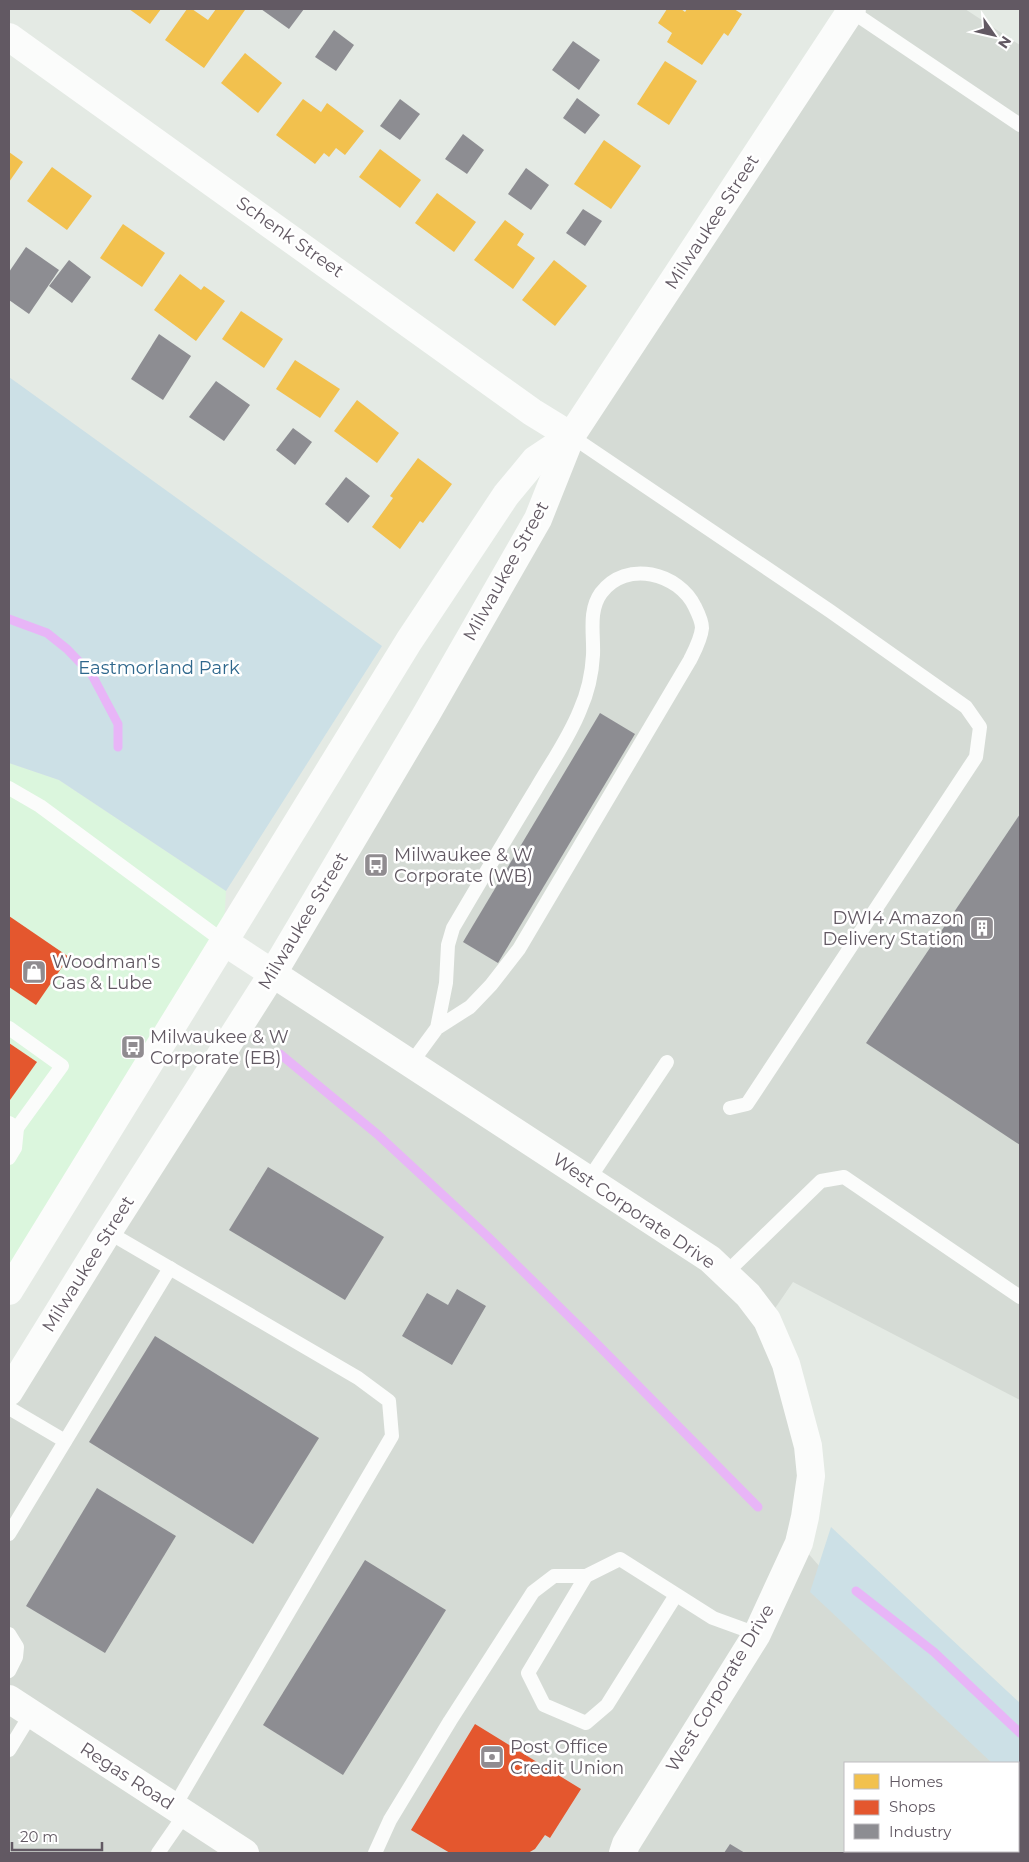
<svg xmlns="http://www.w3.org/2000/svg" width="1029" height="1862" font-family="Montserrat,sans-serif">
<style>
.commercial{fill:#dbf6dd}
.industrial{fill:#d5dbd5}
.green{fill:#cce0e6}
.homes{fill:#f2c14e}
.shops{fill:#e4572e}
.industry{fill:#8d8d92}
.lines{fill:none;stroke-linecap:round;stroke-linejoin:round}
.stream{stroke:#e8b5f7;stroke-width:9}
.service{stroke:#fbfcfb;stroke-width:14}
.minor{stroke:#fbfcfb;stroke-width:28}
.tertiary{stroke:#fbfcfb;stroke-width:28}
.labels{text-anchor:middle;stroke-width:5;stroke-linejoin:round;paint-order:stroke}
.street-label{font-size:18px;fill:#625963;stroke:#fff}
.park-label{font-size:18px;fill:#2e678c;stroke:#fff}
.poi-label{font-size:18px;fill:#625963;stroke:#fff;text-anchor:start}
</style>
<rect width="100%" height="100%" fill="#e4eae4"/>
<polygon class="commercial" points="9,763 59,780 226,891 223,941 9,1278"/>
<polygon class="industrial" points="852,9 965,9 1020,45 1020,1400 793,1282 767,1320 808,1446 799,1543 992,1763 845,1763 845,1851 1018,1851 1018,1788 1020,1791 1020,1853 9,1853 9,1392 556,474"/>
<g class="green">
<polygon points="9,377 382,646 226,891 59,780 9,763"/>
<polygon points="831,1527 1020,1703 1020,1791 1018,1788 1018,1763 992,1763 810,1592"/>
</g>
<g class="homes">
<polygon points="129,9 161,9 150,24"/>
<polygon points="187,9 192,9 208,20 216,9 245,10 204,68 165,40"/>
<polygon points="667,9 681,9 685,12 687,9 734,9 742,14 728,36 724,33 702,65 667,42 672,33 658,23"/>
<polygon points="245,53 282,83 258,113 221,83"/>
<polygon points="665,61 697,81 669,125 637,104"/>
<polygon points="303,99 321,112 327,103 364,131 345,155 336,148 329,157 324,153 315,164 276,135"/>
<polygon points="604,140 641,166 611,209 574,184"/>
<polygon points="380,149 421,180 400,208 359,177"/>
<polygon points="9,152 23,162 9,182"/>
<polygon points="52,167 92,196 67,230 27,201"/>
<polygon points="437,193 476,222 454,252 415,223"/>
<polygon points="505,220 524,234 517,245 535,258 513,289 474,260"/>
<polygon points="123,224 165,253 142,287 100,258"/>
<polygon points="554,260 587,286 555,326 522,300"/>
<polygon points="180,274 201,290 204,286 225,301 196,341 154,310"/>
<polygon points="241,311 283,339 264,368 222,339"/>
<polygon points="295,360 340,389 320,418 276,389"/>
<polygon points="357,400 399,433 377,463 334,431"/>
<polygon points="418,458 452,484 423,523 420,521 400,549 372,527 393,498 390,496"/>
</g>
<g class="shops">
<polygon points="9,916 69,957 36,1005 9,987"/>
<polygon points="9,1043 37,1062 10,1100 9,1098"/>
<polygon points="475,1724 581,1789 550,1838 545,1835 535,1849 528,1853 450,1853 411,1830"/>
</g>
<g class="industry">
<polygon points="261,9 304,9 289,29"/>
<polygon points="334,30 354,45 336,71 315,57"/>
<polygon points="573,41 600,60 579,90 552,70"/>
<polygon points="577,98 600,115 585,134 563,118"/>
<polygon points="400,99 420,114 400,140 380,126"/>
<polygon points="463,134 484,150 467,174 445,159"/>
<polygon points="526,168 549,185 531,210 508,194"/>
<polygon points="583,209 602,221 585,246 566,233"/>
<polygon points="26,247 59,270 29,314 9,300 9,272"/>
<polygon points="69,260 91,277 72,303 49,286"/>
<polygon points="159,334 191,356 163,400 131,379"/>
<polygon points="216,381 250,405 224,441 189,417"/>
<polygon points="293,428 312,442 295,465 276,450"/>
<polygon points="346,477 370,496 348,523 325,504"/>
<polygon points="600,713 635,734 498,963 463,942"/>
<polygon points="1020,814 1020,1145 866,1043"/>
<polygon points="268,1167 384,1237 345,1300 229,1230"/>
<polygon points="457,1289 486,1306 452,1365 402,1336 427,1293 448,1305"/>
<polygon points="155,1336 319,1438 253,1544 89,1442"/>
<polygon points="97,1488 176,1536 105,1653 26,1606"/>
<polygon points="365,1560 446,1610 343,1775 263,1725"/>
<polygon points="730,1844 745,1853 724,1853"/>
</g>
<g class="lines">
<g class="stream">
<polyline points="9,619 47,633 67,649 92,675 118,724 118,747"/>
<polyline points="280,1054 377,1134 486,1235 595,1342 758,1507"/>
<polyline points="856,1591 934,1652 1020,1733"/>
</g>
<g class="service">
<polyline points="851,11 1020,125"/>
<polyline points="571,436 830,611 966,707 980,727 976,757 747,1104 730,1108"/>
<polyline points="9,788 40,806 223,941"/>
<polyline points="9,1028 62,1066 17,1128 9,1123"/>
<path d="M412 1062 437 1028 470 1007 491 985 519 949 690 660C695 650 701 639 702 628 702 621 698 613 695 607 679 573 626 559 601 593 588 611 594 634 593 655 592 674 588 692 580 710 569 738 551 763 536 789 508 835 480 882 453 928L448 945 446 983 437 1028"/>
<polyline points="9,1158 15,1148 17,1128"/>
<polyline points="589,1179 667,1062"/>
<polyline points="108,1232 358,1378 389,1401 392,1436 174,1807"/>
<polyline points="725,1274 821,1181 844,1177 1020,1297"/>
<polyline points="9,1408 65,1441"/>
<polyline points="9,1534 170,1268"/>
<polyline points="676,1595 607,1705 586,1723 544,1705 528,1673 586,1576 620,1559 713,1618 757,1634"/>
<polyline points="9,1634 17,1647 16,1657 9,1671"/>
<polyline points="9,1750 31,1714"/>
<polyline points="158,1853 185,1814"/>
<polyline points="375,1853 390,1820 450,1721 533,1592 554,1576 586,1576"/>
</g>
<g class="minor">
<polyline points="9,37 532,412 571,436"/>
<polyline points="9,1699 245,1853"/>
</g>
<g class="tertiary">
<polyline points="223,941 710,1259 748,1295 767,1320 786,1364 808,1446 811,1476 805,1517 799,1543 757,1634 626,1844 623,1853"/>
<polyline points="9,1291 409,641 506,495 535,460 571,436"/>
<polyline points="9,1392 108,1232 273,973 427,713 538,519 571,436 852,9"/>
</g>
</g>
<defs>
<symbol id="bus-square" viewBox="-11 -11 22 22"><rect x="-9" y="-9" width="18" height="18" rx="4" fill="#908c90" stroke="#fff"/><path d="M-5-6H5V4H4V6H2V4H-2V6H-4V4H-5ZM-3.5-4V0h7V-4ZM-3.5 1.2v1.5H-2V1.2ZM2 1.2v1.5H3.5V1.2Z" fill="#fff"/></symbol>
<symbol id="building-square" viewBox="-11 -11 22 22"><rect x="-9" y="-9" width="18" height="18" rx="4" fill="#908c90" stroke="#fff"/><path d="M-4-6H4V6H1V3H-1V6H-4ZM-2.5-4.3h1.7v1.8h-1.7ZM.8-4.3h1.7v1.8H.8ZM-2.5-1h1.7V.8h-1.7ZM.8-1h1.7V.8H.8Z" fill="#fff"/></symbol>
<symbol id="shop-square" viewBox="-11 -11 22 22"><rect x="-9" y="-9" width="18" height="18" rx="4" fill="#908c90" stroke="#fff"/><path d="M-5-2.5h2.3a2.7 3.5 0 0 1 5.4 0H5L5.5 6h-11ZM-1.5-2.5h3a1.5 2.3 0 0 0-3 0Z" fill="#fff"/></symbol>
<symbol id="bank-square" viewBox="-11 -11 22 22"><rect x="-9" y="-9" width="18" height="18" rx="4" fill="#908c90" stroke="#fff"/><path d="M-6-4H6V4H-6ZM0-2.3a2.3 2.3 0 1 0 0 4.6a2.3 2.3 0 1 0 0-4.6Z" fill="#fff"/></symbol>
</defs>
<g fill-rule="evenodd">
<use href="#bus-square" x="362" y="851" width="28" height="28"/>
<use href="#building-square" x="968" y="914" width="28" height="28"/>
<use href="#shop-square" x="20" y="958" width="28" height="28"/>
<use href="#bus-square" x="119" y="1033" width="28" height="28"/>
<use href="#bank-square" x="478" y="1743" width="28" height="28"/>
</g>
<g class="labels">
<g class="street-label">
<text transform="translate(712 222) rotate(-57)" y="6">Milwaukee Street</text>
<text transform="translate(290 237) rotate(35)" y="6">Schenk Street</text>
<text transform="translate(506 571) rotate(-61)" y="6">Milwaukee Street</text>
<text transform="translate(303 921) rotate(-59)" y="6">Milwaukee Street</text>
<text transform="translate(634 1211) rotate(34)" y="6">West Corporate Drive</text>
<text transform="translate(88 1264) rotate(-58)" y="6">Milwaukee Street</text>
<text transform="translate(720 1688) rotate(-59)" y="6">West Corporate Drive</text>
<text transform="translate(127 1776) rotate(33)" y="6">Regas Road</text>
</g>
<g class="park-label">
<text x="159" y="674">Eastmorland Park</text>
</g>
<g class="poi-label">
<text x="394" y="861">Milwaukee &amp; W<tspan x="394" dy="21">Corporate (WB)</tspan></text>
<text x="964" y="924" text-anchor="end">DWI4 Amazon<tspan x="964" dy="21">Delivery Station</tspan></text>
<text x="52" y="968">Woodman's<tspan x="52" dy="21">Gas &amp; Lube</tspan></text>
<text x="150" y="1043">Milwaukee &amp; W<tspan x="150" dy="21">Corporate (EB)</tspan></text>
<text x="510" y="1753">Post Office<tspan x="510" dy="21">Credit Union</tspan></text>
</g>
</g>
<rect width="1029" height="1862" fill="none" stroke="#625963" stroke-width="20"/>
<rect x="844" y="1762" width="175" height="90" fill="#ffffff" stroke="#c0bdc1"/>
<rect x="854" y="1774" width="25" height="15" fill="#f2c14e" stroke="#c0bdc1"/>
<text x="889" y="1787" font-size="15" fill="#625963">Homes</text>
<rect x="854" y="1800" width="25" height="15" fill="#e4572e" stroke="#c0bdc1"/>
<text x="889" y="1812" font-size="15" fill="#625963">Shops</text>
<rect x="854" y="1824" width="25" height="15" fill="#8d8d92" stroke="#c0bdc1"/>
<text x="889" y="1837" font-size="15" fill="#625963">Industry</text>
<g transform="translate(994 35) rotate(124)" stroke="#ffffff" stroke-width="4" paint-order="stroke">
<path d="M0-4L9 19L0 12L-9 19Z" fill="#625963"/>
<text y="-8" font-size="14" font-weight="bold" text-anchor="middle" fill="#625963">N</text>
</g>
<path d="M12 1842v8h90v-8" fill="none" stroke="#625963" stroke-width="2.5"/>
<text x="20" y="1842" font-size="15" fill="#625963" stroke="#ffffff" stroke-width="4" paint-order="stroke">20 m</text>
</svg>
